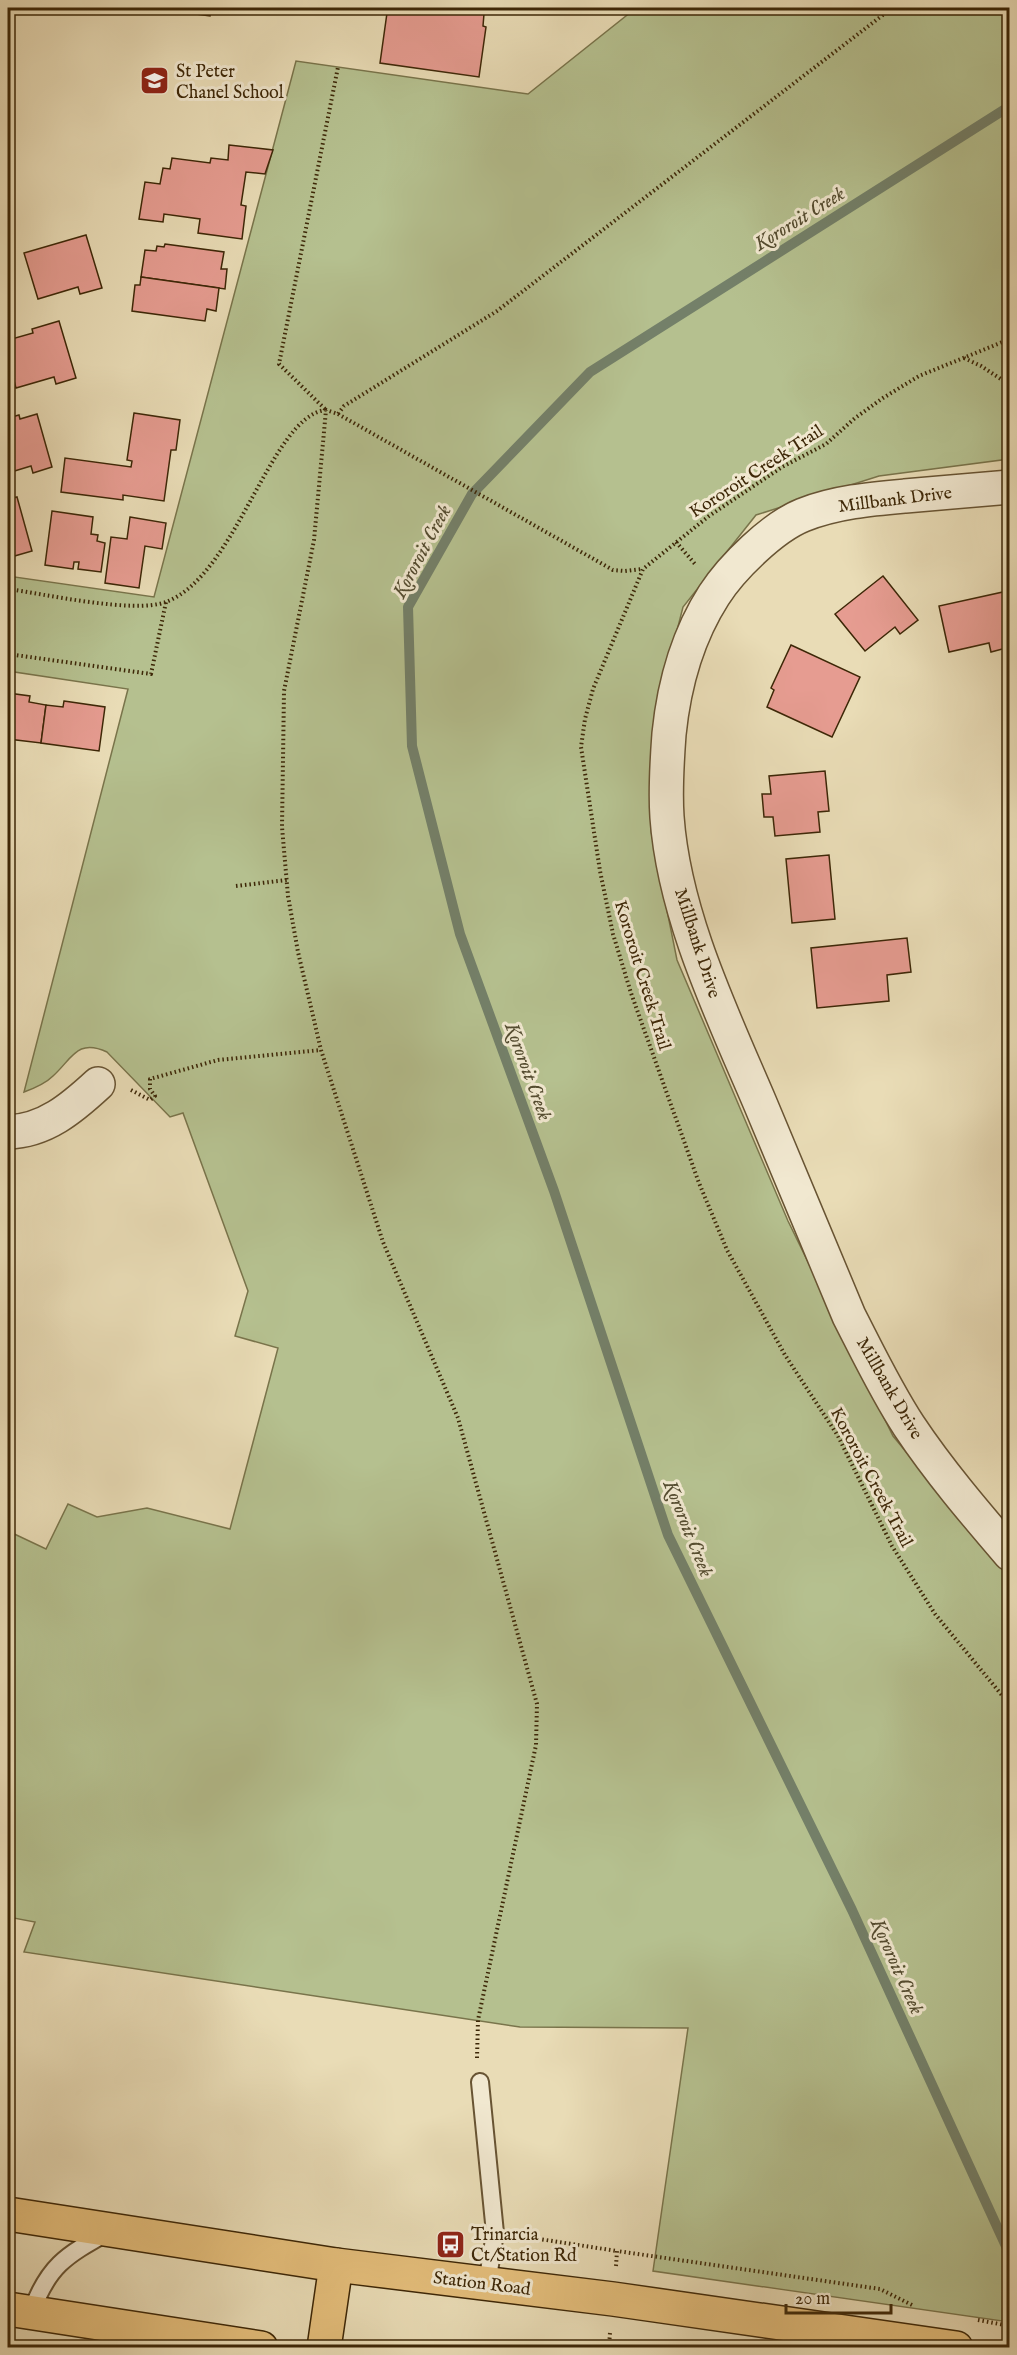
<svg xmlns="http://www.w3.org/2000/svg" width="1017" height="2355" font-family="'IM FELL English',serif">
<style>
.green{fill:#b5c08f;stroke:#79744b;stroke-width:1.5}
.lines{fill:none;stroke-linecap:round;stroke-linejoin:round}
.stream{stroke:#748069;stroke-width:10}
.building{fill:#e69c91;stroke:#3d2707;stroke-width:1.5}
.service-casing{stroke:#685433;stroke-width:20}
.minor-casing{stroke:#685433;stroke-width:36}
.primary-casing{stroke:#3d2707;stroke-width:36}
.path{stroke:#3d2707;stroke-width:4;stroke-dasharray:1.5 3;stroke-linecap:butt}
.service{stroke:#f1e8d0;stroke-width:16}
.minor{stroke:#f1e8d0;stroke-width:33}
.primary{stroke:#e4be7b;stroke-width:33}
.labels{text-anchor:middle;stroke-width:6;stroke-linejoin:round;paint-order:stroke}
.poi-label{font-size:18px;fill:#3d2707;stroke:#f1e8d0;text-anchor:start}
.street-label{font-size:18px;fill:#3d2707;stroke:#f1e8d0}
.water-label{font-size:20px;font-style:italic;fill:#544c30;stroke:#f1e8d0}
</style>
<rect width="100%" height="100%" fill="#e9dcb6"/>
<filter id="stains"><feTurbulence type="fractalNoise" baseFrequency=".00333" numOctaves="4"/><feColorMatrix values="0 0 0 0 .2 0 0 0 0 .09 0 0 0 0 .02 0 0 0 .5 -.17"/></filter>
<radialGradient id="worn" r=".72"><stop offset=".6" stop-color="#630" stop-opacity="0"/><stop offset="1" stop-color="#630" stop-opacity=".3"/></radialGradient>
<path class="green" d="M636 8H1009V459L879 476 756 515 683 607 656 712 651 831 677 960 788 1221 893 1436 1009 1576V2322L653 2271 688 2028 520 2027 24 1952 35 1922 8 1917V1531L46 1549 68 1504 97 1517 147 1508 230 1529 278 1348 235 1336 248 1291 183 1113 170 1117 107 1052C77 1038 72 1059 53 1076 45 1084 35 1088 24 1092L128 689 8 671V576L154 597 296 61 528 94Z"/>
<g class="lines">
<polyline class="stream" points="1010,106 590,372 472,494 408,607 412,746 460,934 554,1191 668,1535 852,1910 1010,2255"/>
</g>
<g class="building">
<polygon points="151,8 211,8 210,16"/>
<polygon points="392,8 433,8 484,14 483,26 486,27 479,77 380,63 387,13 391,14"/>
<polygon points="229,145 273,150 265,174 246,172 241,205 246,206 242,239 198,233 200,219 164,214 163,222 139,219 145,182 160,184 163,168 170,169 172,158 210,163 211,158 228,160"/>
<polygon points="86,235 102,288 80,294 78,287 38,299 24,253"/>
<polygon points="165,244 224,252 221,269 227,269 225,289 141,277 145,250 156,251 157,246 164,247"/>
<polygon points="141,277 219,288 216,311 207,309 205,321 132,311 135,285 140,285"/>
<polygon points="59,321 76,378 56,384 54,377 16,388 8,359 8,340 33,333 32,329"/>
<polygon points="134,413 180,420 176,450 171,450 164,501 123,495 123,500 61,492 65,458 131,467 132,461 127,460"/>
<polygon points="37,414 52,467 33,473 31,466 8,473 8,418 19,415 20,419"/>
<polygon points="17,497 32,551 11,557 8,549 8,499"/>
<polygon points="52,511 93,517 91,534 98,535 97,541 105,543 101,572 78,569 79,562 74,562 73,569 45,565"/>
<polygon points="130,517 166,523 162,549 145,546 139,588 105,583 111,537 127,539"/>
<polygon points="883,576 918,620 900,634 895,627 865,651 835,614"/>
<polygon points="1003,592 1010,623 1010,647 991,652 989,643 949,652 939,606"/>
<polygon points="791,645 860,677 832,737 767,707 774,690 771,688"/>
<polygon points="8,693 30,696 29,702 46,705 41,743 8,739"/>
<polygon points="64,701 105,707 99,751 41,743 46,705 63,707"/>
<polygon points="825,771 829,811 818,812 820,832 775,836 773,817 764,817 762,794 771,794 769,776"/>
<polygon points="829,855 835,919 792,923 786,859"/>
<polygon points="907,938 911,972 887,975 889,1001 817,1008 811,948"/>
</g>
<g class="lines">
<defs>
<g id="service">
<polyline points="480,2082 495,2233 487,2284"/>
<path d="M31 2313C48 2266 65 2256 108 2232"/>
</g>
<g id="minor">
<path d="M1010 487C975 490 940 493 905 496 871 499 836 502 803 515 773 527 732 567 714 595 687 637 674 685 669 734 667 761 665 789 667 817 674 915 722 1014 760 1103 790 1174 819 1245 849 1316 868 1353 886 1391 909 1426 939 1471 974 1512 1010 1554"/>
<path d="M8 1132C45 1131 72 1108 98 1084"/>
</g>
<g id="primary">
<polyline points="8,2214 336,2265 613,2299 956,2348"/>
<polyline points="8,2309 261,2348"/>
<polyline points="324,2348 336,2265"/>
</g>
</defs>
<use href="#service" class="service-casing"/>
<use href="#minor" class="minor-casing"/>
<use href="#primary" class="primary-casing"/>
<g class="path">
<polyline points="1010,339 919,376 883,398 855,418 826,444 782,467 709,516 643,569 593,689 585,719 581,747 600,871 613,934 631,993 699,1183 727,1250 785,1355 838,1436 892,1546 935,1614 1010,1705"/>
<polyline points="964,358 981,366 1010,385"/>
<polyline points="325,409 279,364 338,67"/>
<polyline points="338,414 613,570 625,571 642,569"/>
<polyline points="676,542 695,564"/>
<path d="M8 589C44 594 134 614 166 602 237 575 270 418 325 410"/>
<polyline points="8,654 151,674 166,602"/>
<polyline points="236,886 287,880"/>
<polyline points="131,1090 150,1100 155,1096 150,1089 150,1079 218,1060 321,1050"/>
<polyline points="477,2058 478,2020 536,1745 537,1704 458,1418 383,1242 321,1050 298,952 288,896 282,827 284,691 314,540 326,410 338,414 344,406 497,311 892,8"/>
<polyline points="520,2236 617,2251"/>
<polyline points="616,2266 617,2251 880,2289 912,2305"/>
<polyline points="978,2320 1010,2326"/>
<polyline points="610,2333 609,2346 611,2348"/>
</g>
<use href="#service" class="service"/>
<use href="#minor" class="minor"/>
<use href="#primary" class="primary"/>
</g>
<defs>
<symbol id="school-square" viewBox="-11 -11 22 22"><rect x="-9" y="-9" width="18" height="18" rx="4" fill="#8f2418" stroke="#f1e8d0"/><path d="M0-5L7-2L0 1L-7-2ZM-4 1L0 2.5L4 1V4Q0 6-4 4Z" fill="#fff"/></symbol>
<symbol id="bus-square" viewBox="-11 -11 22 22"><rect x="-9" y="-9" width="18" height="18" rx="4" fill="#8f2418" stroke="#f1e8d0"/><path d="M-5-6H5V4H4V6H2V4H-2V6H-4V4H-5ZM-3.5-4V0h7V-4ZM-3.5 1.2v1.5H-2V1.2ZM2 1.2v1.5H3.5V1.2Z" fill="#fff"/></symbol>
</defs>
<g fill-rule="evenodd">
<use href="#school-square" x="138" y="64" width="33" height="33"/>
<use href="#bus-square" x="434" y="2228" width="33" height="33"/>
</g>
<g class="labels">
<g class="poi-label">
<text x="176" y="77">St Peter<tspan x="176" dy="21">Chanel School</tspan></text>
<text x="471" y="2240">Trinarcia<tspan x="471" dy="21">Ct/Station Rd</tspan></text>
</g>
<g class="street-label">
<text transform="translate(756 471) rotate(-33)" y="6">Kororoit Creek Trail</text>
<text transform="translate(895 499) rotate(-7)" y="6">Millbank Drive</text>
<text transform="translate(698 943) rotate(72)" y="6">Millbank Drive</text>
<text transform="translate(643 975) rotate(73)" y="6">Kororoit Creek Trail</text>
<text transform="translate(890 1388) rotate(60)" y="6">Millbank Drive</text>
<text transform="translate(872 1477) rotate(62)" y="6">Kororoit Creek Trail</text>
<text transform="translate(482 2283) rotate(7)" y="6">Station Road</text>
</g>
<g class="water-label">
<text transform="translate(799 218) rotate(-32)" y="7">Kororoit Creek</text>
<text transform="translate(421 551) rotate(-62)" y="7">Kororoit Creek</text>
<text transform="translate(529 1071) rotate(70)" y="7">Kororoit Creek</text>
<text transform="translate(689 1528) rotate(68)" y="7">Kororoit Creek</text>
<text transform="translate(898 1966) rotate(66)" y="7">Kororoit Creek</text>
</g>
</g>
<rect width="1017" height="2355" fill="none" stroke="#e9dcb6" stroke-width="30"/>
<rect x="9" y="9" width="999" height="2337" fill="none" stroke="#3d2707" stroke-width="3"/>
<rect x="15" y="15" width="987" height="2325" fill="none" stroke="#3d2707" stroke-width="1.5"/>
<path d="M786 2304v9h105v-9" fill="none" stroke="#3d2707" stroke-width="3"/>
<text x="795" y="2304" font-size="18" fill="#3d2707" stroke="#f1e8d0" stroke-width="4.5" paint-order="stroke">20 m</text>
<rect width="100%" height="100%" filter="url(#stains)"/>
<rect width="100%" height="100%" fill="url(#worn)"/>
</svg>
